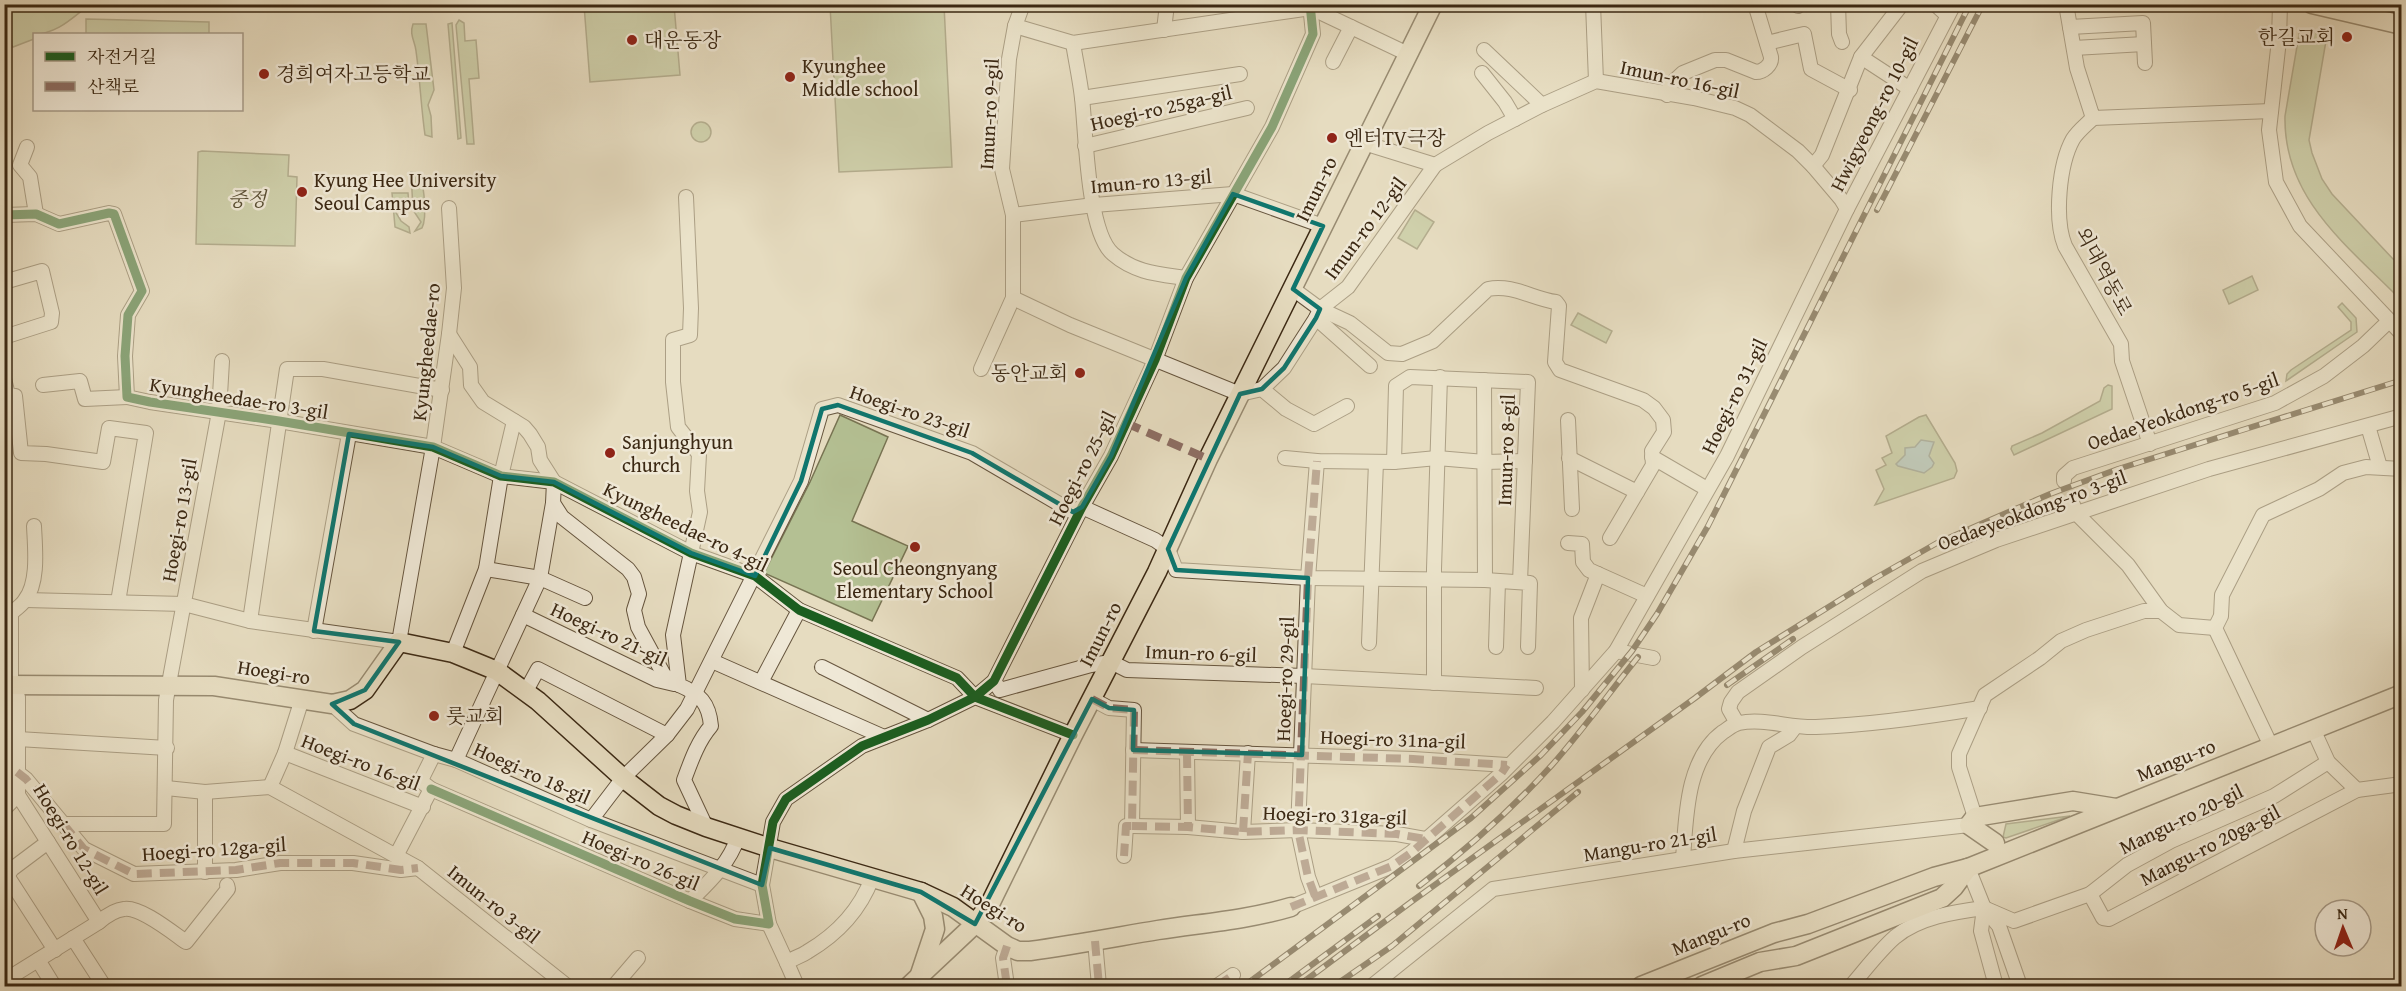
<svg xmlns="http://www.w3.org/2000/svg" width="2406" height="991" font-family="'Gentium Book Plus','Noto Serif KR',serif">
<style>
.green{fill:#b4c093;stroke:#787453;stroke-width:1.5}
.water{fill:#99baba;stroke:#738077;stroke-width:1.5}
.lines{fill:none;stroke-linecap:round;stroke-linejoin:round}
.stream{stroke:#738077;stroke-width:4}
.minor-tunnel{stroke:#c4b89d;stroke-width:14;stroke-dasharray:14 7;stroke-linecap:butt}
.minor-casing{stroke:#66553e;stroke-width:16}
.major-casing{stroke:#3b2813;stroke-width:21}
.minor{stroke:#efe8d6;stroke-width:14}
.major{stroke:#e6dcc0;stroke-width:18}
.rail-casing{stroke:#3b2813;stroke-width:6}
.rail{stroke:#efe8d6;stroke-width:4;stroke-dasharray:11;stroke-linecap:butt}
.quiet{stroke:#8d6e63;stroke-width:8;stroke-dasharray:15 8;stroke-linecap:butt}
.cycleway-casing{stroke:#efe8d6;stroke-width:13}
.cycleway{stroke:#1b5e20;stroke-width:9}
.marked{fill:none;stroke:#0f766e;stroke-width:4.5;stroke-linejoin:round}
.poi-dot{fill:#8f2418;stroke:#efe8d6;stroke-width:2}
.labels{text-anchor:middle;stroke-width:5;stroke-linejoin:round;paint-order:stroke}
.poi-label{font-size:20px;fill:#3b2813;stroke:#efe8d6;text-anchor:start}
.street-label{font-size:20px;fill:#3b2813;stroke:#efe8d6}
.park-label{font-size:20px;font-style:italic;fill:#594e33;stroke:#efe8d6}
</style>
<rect width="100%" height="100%" fill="#e6dcc0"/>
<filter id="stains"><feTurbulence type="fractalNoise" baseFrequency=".00333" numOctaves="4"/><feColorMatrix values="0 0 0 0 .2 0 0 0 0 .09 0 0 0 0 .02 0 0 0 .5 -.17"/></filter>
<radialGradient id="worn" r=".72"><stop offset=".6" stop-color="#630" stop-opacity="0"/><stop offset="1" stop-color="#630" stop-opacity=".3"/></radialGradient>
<g class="green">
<path d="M5 5H89C72 18 57 34 34 34V39L13 47 5 37Z"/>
<polygon points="584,5 674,5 680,75 590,82"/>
<polygon points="830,5 944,5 952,167 839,172"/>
<polygon points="86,19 209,22 209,34 86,34"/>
<polygon points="459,20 464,23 465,41 476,40 479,78 469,79 474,144 467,144 456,25"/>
<polygon points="452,23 461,138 458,139 448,24"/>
<path d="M413 24H426L434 90 428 105 431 116 432 137 425 135C421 107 420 79 416 51 415 41 409 35 413 24Z"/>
<path d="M2300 29 2327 35 2309 140 2312 153 2322 179 2332 194 2393 259 2401 264V300C2349 247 2283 199 2285 116Z"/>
<circle cx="701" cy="132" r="10"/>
<polygon points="202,151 289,155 288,176 297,177 295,246 196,244 198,152"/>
<path d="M411 172 417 173C425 181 427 218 422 228L415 231 421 222 413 210Z"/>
<polygon points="392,193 408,193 409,206 401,204 395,211 401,221 409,227 410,233 395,227"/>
<polygon points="1415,210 1434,222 1417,249 1398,238"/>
<polygon points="2252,276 2258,290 2229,304 2223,290"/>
<polygon points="2342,303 2356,318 2357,332 2286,381 2287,374 2291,370 2351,330 2351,322 2338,307"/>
<polygon points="1578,313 1612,331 1606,343 1571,325"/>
<polygon points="2108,385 2112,386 2112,409 2014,455 2011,449 2012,446 2042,433 2100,401 2104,388"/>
<polygon points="840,415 888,437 852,521 908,546 872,621 764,573 810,482"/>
<polygon points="1926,415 1955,463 1957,471 1954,478 1875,505 1884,489 1876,470 1886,465 1882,458 1892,453 1886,436 1919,417"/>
<polygon points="2070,816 2006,838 2003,837 2006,824"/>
</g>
<polygon class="water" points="1921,440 1934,442 1929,456 1934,463 1932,467 1924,473 1898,466 1896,464 1905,455 1905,448 1915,447"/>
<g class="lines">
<polyline class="stream" points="383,4 383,7"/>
<polyline class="minor-tunnel" points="2064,481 2072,502"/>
<defs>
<g id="minor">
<polyline points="1023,4 1015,26 1009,59 1002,169 1013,215 1013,298 1070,325 1240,394 1262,389 1286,409 1314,424 1347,406"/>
<polyline points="1593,4 1596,81"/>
<polyline points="1797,4 1798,6"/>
<polyline points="1838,4 1839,34 1842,42"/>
<polyline points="1935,4 1947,15"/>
<polyline points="2066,4 2077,68 2093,118 2271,111"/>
<polyline points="2280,4 2279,40 2269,130 2276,182 2300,226 2402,334"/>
<polyline points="1015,26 1073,43 1311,8 1408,54"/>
<polyline points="2070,27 2143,23 2145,63"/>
<polyline points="1164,30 1167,4"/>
<path d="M1073 43C1076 62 1080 80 1082 98 1086 132 1087 232 1113 254 1135 273 1158 274 1186 278"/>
<polyline points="1767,43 1804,34 1811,69 1850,90"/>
<polyline points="2074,48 2144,44"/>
<polyline points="1484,50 1542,105"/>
<polyline points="1861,57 1910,89"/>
<polyline points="1333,62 1351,27"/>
<polyline points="1482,73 1505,102 1515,119"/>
<path d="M1667 95 1670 85 1683 73 1715 60H1726L1756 72C1763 72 1772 65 1771 57L1755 4"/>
<polyline points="1082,98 1240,74"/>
<path d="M2093 118C2086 125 2078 131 2073 139 2059 164 2054 219 2065 246L2121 344 2122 361 2150 444"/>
<polyline points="1364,143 1435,165 1488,133 1542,105 1596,81 1694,98 1735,108 1750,115 1798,151 1813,166 1841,199 1847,209"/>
<polyline points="1085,146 1247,108"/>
<polyline points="27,147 20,165 30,177 36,214"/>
<polyline points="1813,166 1822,155 1861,57 1902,4"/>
<path d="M686 197 691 308 690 335 673 340V382L678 427 699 454 697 491 700 512 673 635 679 685C700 694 709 703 711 726 698 741 691 761 684 780L706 827"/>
<polyline points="4,215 36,214 59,224 109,213 114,214 142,291 128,315 125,356 127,397 150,402 279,421 433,447 501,476 554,482 691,553 755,576 799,610 957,678 975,697 1073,735"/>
<polyline points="1013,215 1094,205 1233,194 1323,226"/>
<polyline points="4,282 42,271 52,313 51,322 4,337"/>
<polyline points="1293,289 1320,309 1348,287 1435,165"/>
<polyline points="1316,318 1370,366"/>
<polyline points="449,334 470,367 471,385 483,402 524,427 530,434 538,447 540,460 554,482 553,503 540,578 456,760"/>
<polyline points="981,369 1013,298"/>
<polyline points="4,379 8,395 15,396 21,453 46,454 103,462 109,428 146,433 118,602"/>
<polyline points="1484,380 1485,580"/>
<polyline points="43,385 80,381 85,399 127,397"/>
<path d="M1262 389 1284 368 1316 318 1320 309 1350 323 1388 353 1402 354 1433 341 1488 289C1513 284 1533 299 1556 302L1559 306 1555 362 1560 370 1643 400 1654 408 1663 420 1664 432 1652 451 1653 465 1610 538"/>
<polyline points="1568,420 1572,509"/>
<polyline points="2368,426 2380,467"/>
<polyline points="1652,457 1707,489"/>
<polyline points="1285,458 1317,461 1394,462 1437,458 1485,462 1525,461"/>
<polyline points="1569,458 1637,492"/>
<polyline points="1394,462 1396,386 1410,377 1528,382 1520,582"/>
<polyline points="2064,481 2064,476 2073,468 2275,403 2324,376 2363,346 2389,321"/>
<polyline points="2072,502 2076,513 2128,565 2161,611 2179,625 2215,628"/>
<polyline points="553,503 562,517 628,569 634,577 639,594 634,610 638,627 664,675 679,685"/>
<polyline points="1568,543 1582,544 1583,562 1589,570 1647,596"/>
<polyline points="486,569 540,578 585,598"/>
<polyline points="26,600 184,604 250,621 399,642 433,447 449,334 454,288 449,208"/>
<polyline points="523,615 657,680 674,684"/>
<polyline points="250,621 287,369 323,369 442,390"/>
<polyline points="2215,628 2221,616 2222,595 2263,515 2319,489 2343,473 2366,467 2402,469"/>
<polyline points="2215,628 2271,746"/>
<polyline points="314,631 349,434"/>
<polyline points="1369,643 1376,462"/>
<polyline points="1496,647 1498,581"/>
<polyline points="1616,651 1653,658"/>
<polyline points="453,653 486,569 501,476 514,421"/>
<polyline points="712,661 884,737"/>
<polyline points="822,667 928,720"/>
<polyline points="994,681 1000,690 1091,665 1111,662 1127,670 1304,676 1536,688"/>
<polyline points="761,682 799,610"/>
<polyline points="1434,683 1434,569 1440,377"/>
<polyline points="1582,690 1581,618 1598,574"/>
<polyline points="526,691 538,669 667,735"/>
<polyline points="1092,699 1109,708 1134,710 1132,826 1126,826 1124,856"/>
<polyline points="332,704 354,724 434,754 456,760 591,820 762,885"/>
<polyline points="1737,723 1729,709 1731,702 1738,692 1802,647 1922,571 1996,540 2209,469 2402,416"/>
<polyline points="2313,729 2328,762 2357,790 2402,784"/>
<polyline points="18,739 167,748"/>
<polyline points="1133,750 1413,759 1507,765"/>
<polyline points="285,753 423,807"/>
<polyline points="1187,753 1188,827"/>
<polyline points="17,772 26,779 84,849 134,874 236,870 280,863 353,863 401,870 418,868"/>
<polyline points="270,787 285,753 302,699"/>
<polyline points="166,788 205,792 270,787 418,868 567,986"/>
<polyline points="431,789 690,901 735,919 769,924 762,885 773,822 786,799 862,746 928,720 975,697 994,681 1082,507 1111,456 1155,360 1186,278 1272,127 1313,34 1310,4"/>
<polyline points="205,792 205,872"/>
<polyline points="4,809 18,795"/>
<polyline points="1975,817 1959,767 1959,754 1985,695 2040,658 2061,641 2086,630 2144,611 2161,611"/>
<polyline points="591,820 623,778 667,735 687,709 801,481 822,409 838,405 972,453 1073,512 1082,507 1155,540 1168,549 1176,570 1308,578 1485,580 1530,583 1528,647"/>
<polyline points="61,824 164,824 166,700 219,412 222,361"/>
<polyline points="1132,826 1188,827 1243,832 1298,830 1397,834 1425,839"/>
<polyline points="1243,832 1248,753"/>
<polyline points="1734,851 1744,811 1769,747 1789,735 1795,727"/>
<polyline points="396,856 431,789 422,782 423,776 434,754"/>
<path d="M1683 859C1686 818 1686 759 1723 732 1728 729 1733 724 1739 723 1764 718 1790 728 1816 727 1871 725 1926 717 1980 708"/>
<polyline points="4,866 8,877 55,950"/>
<polyline points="1968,868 1984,908 1999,926 2020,986"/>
<polyline points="5,879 12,869 48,842"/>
<polyline points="2090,894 2103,918 2109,919 2357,790"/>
<polyline points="1315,896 1308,877 1298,830 1308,578 1317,461"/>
<path d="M690 901C709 882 729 864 738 837"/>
<polyline points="1291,907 1392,866 1412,852 1501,774 1553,722 1616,651 1727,456 1847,209 1954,4"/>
<polyline points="1984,908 2014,921 2090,894 2127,865 2171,841 2274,796 2328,762"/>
<polyline points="1984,908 1981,931 1996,986"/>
<path d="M99 922C106 916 114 910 124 909 140 906 173 933 186 942L228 889 227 885"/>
<path d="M769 924 787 963C794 957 800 957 807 952 836 935 860 910 872 878"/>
<polyline points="73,938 104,986"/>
<polyline points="1095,941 1099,986"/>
<polyline points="1007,946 1003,958 1007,986"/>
<polyline points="38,960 54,986"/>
<polyline points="787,963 797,986"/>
<path d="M4 981 99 922 18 795V697L11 685V613C16 609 22 605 25 600 39 582 35 548 34 526"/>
<polyline points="614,986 638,958"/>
<polyline points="1217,986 1233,975"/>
<polyline points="1372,986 1493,889 1734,851 1969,825"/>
<path d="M1851 986C1865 970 1879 951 1895 937 1919 917 1954 912 1984 908"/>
</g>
<g id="major">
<polyline points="2312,4 2402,25"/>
<path d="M4 685 214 686 332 704 350 700 365 690 399 642 453 653 497 671 538 701 623 778 659 806 676 815 706 827 770 848 921 892 953 907 1007 946 1018 951H1030C1073 945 1116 937 1158 930 1203 923 1247 920 1291 907"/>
<polyline points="1995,843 1969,825 1975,817 2073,801 2116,808"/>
<polyline points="920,974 935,929 933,916 921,892"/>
<polyline points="909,986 975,924 990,904 1073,735 1157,572 1208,459 1433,4"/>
<polyline points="1641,986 1774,933 1808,924 1934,877 1968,868 2402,694"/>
<polyline points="1702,986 1760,962 1796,956 1942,898 1954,887 1968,868"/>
</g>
</defs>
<use href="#minor" class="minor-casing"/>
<use href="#major" class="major-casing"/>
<use href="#minor" class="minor"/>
<use href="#major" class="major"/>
<defs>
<g id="rail">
<polyline points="1877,210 1983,4"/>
<polyline points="1727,685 1793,639"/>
<path d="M1419 886C1466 850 1512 809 1552 765 1583 730 1609 693 1638 657"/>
<polyline points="1244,986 1471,818 1541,755 1582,712 1632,651 1657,614 1708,526 1970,4"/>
<polyline points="1283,986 1378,916"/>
<polyline points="1298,986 1411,902 1695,698 1756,652 1872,580 1937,543 2050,494 2118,469 2402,380"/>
<polyline points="1334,986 1392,946 1578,792"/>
</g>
</defs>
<use href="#rail" class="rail-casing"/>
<use href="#rail" class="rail"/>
<g class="quiet">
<polyline points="1126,423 1208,459"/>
<polyline points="1092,699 1109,708 1134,710 1132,826 1126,826 1124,856"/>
<polyline points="1133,750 1413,759 1507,765"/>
<polyline points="1187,753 1188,827"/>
<polyline points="17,772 26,779 84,849 134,874 236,870 280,863 353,863 401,870 418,868"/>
<polyline points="1132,826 1188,827 1243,832 1298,830 1397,834 1425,839"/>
<polyline points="1243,832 1248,753"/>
<polyline points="1315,896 1308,877 1298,830 1308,578 1317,461"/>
<polyline points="1291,907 1392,866 1412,852 1501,774 1507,765"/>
<polyline points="1095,941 1099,986"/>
<polyline points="1007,946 1003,958 1007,986"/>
<polyline points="1217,986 1233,975"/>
</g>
<defs>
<g id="cycleway">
<polyline points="4,215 36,214 59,224 109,213 114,214 142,291 128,315 125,356 127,397 150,402 279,421 433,447 501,476 554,482 691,553 755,576 799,610 957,678 975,697 1073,735"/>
<polyline points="431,789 690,901 735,919 769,924 762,885 773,822 786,799 862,746 928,720 975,697 994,681 1082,507 1111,456 1155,360 1186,278 1272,127 1313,34 1310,4"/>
</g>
</defs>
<use href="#cycleway" class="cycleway-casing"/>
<use href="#cycleway" class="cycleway"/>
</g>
<path d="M0 0H2406V991H0ZM1233 194 1323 226 1293 289 1320 309 1316 318 1284 368 1262 389 1240 394 1168 549 1176 570 1308 578 1302 755 1133 750 1134 710 1109 708 1092 699 975 924 921 892 770 848 762 885 354 724 332 704 365 690 399 642 314 631 349 434 433 447 501 476 554 482 691 553 755 576 801 481 822 409 838 405 972 453 1073 512 1082 507 1111 456 1186 278Z" fill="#e6dcc0" fill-opacity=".55" fill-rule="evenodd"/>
<path class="marked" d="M1233 194 1323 226 1293 289 1320 309 1316 318 1284 368 1262 389 1240 394 1168 549 1176 570 1308 578 1302 755 1133 750 1134 710 1109 708 1092 699 975 924 921 892 770 848 762 885 354 724 332 704 365 690 399 642 314 631 349 434 433 447 501 476 554 482 691 553 755 576 801 481 822 409 838 405 972 453 1073 512 1082 507 1111 456 1186 278Z"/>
<g class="poi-dot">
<circle cx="2347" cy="37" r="6"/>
<circle cx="632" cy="40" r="6"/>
<circle cx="264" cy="74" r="6"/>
<circle cx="790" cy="77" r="6"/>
<circle cx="1332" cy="138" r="6"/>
<circle cx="302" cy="192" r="6"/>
<circle cx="1080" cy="373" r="6"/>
<circle cx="610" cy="453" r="6"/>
<circle cx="915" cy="547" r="6"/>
<circle cx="434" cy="716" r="6"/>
</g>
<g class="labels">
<g class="poi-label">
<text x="2335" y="44" text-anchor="end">한길교회</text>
<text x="644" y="47">대운동장</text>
<text x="802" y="73">Kyunghee<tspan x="802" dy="23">Middle school</tspan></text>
<text x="276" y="81">경희여자고등학교</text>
<text x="1344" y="145">엔터TV극장</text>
<text x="314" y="187">Kyung Hee University<tspan x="314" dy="23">Seoul Campus</tspan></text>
<text x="1068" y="380" text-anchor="end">동안교회</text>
<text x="622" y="449">Sanjunghyun<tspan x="622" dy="23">church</tspan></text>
<text x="915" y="575" text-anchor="middle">Seoul Cheongnyang<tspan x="915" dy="23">Elementary School</tspan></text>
<text x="446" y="723">룻교회</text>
</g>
<g class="street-label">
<text transform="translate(1680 79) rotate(12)" y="7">Imun-ro 16-gil</text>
<text transform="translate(1161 108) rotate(-13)" y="7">Hoegi-ro 25ga-gil</text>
<text transform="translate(989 114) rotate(-87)" y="7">Imun-ro 9-gil</text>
<text transform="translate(1874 114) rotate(-63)" y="7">Hwigyeong-ro 10-gil</text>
<text transform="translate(1151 181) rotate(-5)" y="7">Imun-ro 13-gil</text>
<text transform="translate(1316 189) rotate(-64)" y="7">Imun-ro</text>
<text transform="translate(1365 228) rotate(-53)" y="7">Imun-ro 12-gil</text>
<text transform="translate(2104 271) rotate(62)" y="7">외대역동로</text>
<text transform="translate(426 352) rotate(-84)" y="7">Kyungheedae-ro</text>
<text transform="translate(1734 396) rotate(-64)" y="7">Hoegi-ro 31-gil</text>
<text transform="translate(239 398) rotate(9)" y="7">Kyungheedae-ro 3-gil</text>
<text transform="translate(910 411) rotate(19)" y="7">Hoegi-ro 23-gil</text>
<text transform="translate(2183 411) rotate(-19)" y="7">OedaeYeokdong-ro 5-gil</text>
<text transform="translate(1506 450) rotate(-88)" y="7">Imun-ro 8-gil</text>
<text transform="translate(1082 468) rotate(-63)" y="7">Hoegi-ro 25-gil</text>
<text transform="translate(2032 510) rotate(-20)" y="7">Oedaeyeokdong-ro 3-gil</text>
<text transform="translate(179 520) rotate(-80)" y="7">Hoegi-ro 13-gil</text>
<text transform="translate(686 527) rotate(26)" y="7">Kyungheedae-ro 4-gil</text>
<text transform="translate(609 634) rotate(25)" y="7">Hoegi-ro 21-gil</text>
<text transform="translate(1100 634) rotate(-63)" y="7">Imun-ro</text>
<text transform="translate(1201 653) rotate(2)" y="7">Imun-ro 6-gil</text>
<text transform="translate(274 672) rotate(9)" y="7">Hoegi-ro</text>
<text transform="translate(1285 679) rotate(-88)" y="7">Hoegi-ro 29-gil</text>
<text transform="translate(1393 739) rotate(2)" y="7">Hoegi-ro 31na-gil</text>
<text transform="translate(2176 760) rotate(-22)" y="7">Mangu-ro</text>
<text transform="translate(361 762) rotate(21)" y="7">Hoegi-ro 16-gil</text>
<text transform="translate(532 773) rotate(24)" y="7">Hoegi-ro 18-gil</text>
<text transform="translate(1335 815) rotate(2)" y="7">Hoegi-ro 31ga-gil</text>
<text transform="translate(2181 819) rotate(-26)" y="7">Mangu-ro 20-gil</text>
<text transform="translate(71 839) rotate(59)" y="7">Hoegi-ro 12-gil</text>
<text transform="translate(1650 844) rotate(-9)" y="7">Mangu-ro 21-gil</text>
<text transform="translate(2210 845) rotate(-27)" y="7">Mangu-ro 20ga-gil</text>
<text transform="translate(214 849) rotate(-4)" y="7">Hoegi-ro 12ga-gil</text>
<text transform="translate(641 860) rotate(23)" y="7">Hoegi-ro 26-gil</text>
<text transform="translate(494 904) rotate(39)" y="7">Imun-ro 3-gil</text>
<text transform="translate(994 908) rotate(32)" y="7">Hoegi-ro</text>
<text transform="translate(1711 934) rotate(-22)" y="7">Mangu-ro</text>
</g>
<g class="park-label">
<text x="247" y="206">중정</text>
</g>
</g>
<rect width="2406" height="991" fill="none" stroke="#e6dcc0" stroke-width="24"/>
<rect x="6" y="6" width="2394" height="979" fill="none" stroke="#3b2813" stroke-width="3"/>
<rect x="12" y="12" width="2382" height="967" fill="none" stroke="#3b2813" stroke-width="1.5"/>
<rect x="33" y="33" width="210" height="78" fill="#efe8d6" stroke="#a79b88" stroke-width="1.5"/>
<rect x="45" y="52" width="30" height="9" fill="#1b5e20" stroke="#a79b88" stroke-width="1.5"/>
<text x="87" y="63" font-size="18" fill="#3b2813">자전거길</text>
<rect x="45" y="82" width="30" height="9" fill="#8d6e63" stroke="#a79b88" stroke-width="1.5"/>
<text x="87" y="93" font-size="18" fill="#3b2813">산책로</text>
<g transform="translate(2343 928) rotate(358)"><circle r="28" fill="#efe8d6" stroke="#a79b88" stroke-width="1.5"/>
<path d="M0-4.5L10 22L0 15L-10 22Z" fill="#8f2418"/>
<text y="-9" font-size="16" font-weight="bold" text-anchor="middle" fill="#3b2813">N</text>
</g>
<rect width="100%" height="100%" filter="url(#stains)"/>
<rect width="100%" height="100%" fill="url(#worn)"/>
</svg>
